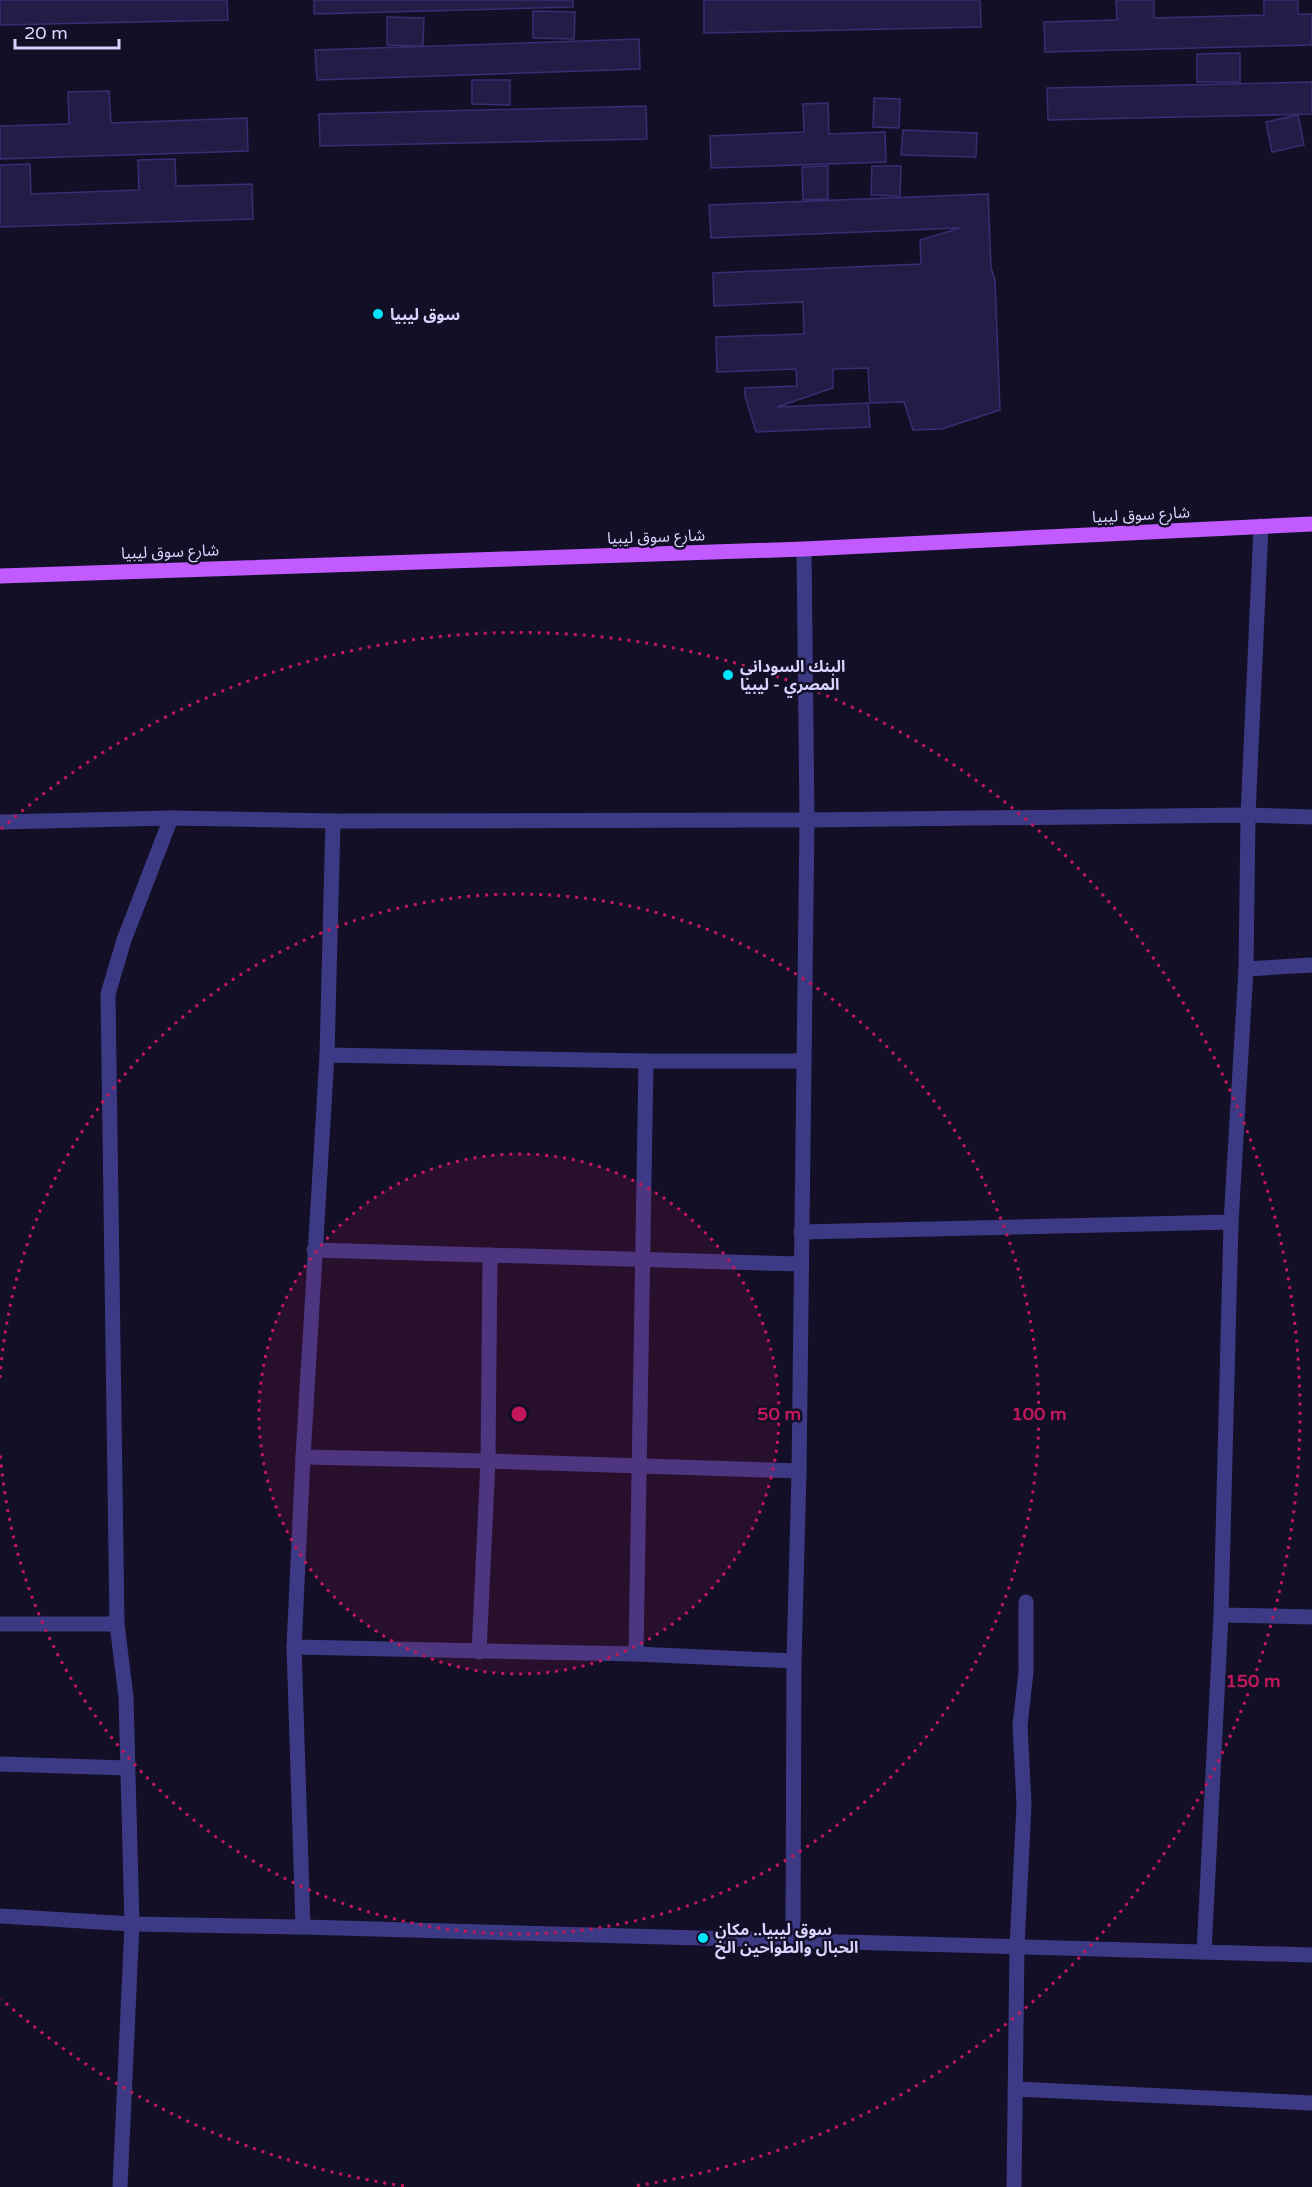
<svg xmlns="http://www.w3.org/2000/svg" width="1312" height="2187" font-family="'Varela Round','Noto Sans Arabic',sans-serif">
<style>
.building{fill:#241b47;stroke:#3b2d73;stroke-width:1.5}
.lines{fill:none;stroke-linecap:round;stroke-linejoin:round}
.minor{stroke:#3d3a85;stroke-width:15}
.major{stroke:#c25bff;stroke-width:15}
.ring{fill:none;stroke:#c2185b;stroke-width:3;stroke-dasharray:3 6}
.poi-dot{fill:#00e5ff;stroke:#130f26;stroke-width:2}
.labels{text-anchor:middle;stroke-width:5;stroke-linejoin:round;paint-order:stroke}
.poi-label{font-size:16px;font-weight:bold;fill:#d9d4ff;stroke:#130f26;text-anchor:start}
.street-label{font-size:16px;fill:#d9d4ff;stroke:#130f26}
.centre{fill:#c2185b;stroke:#130f26;stroke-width:3}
.ring-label{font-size:18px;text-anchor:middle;font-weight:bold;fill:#c2185b;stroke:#130f26;stroke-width:5;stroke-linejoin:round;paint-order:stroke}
</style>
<rect width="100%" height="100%" fill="#130f26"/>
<g class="building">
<polygon points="0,0 227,0 228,20 0,25"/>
<polygon points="314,0 573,0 573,7 314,14"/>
<polygon points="704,0 980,0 981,27 704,33"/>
<polygon points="1116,0 1154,0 1154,18 1264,15 1264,0 1298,0 1298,14 1312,14 1312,45 1045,52 1044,22 1117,20"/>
<polygon points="533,11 575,12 574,39 533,38"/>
<polygon points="387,17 424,18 423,46 387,45"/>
<polygon points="639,39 640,69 317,80 315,50"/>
<polygon points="1240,53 1240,82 1197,82 1197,54"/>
<polygon points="472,80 510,80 510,105 472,104"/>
<polygon points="1312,82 1312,114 1048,120 1047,88"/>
<polygon points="109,91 111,123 247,118 248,151 0,159 0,126 69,124 68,92"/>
<polygon points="874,98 900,99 899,128 873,127"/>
<polygon points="828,103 829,134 885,132 886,162 711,168 710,136 804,132 803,104"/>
<polygon points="646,106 647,139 320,146 319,114"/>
<polygon points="1298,115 1304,145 1272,152 1266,122"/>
<polygon points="903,130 977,133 976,157 901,155"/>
<polygon points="175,159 176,186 252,184 253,219 0,227 0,165 30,164 31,194 139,190 138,160"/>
<polygon points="828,166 828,199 803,200 802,167"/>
<polygon points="872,166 901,166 900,196 871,195"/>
<polygon points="988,194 991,268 995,280 1000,410 942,429 913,430 904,402 870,403 868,368 833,369 833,388 777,407 868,403 870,427 756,432 745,396 745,388 797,386 796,369 717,372 716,337 804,334 803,302 714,306 713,273 921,264 920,240 960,228 711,238 709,205"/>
</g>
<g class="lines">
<g class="minor">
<polyline points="0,822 171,818 333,821 807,820 1248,815 1312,817"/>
<polyline points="1246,969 1312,965"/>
<polyline points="327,1055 646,1061 804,1061"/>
<polyline points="801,1232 1231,1222"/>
<polyline points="314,1250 801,1264"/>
<polyline points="303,1457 488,1461 799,1471"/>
<polyline points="1221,1615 1312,1617"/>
<polyline points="0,1624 117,1624"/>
<polyline points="294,1647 636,1654 794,1661"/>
<polyline points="479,1652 488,1461 490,1255"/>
<polyline points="636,1654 646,1061"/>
<polyline points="0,1764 127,1768"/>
<polyline points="0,1916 132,1924 303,1927 1312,1955"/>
<polyline points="303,1927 294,1647 303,1457 327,1055 333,821"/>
<polyline points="793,1941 794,1661 799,1471 807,820 804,549"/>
<polyline points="1204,1952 1221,1615 1231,1222 1246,969 1248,815 1261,526"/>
<polyline points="1015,2089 1312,2103"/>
<polyline points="120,2187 132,1924 126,1697 117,1624 108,994 124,940 171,818"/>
<polyline points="1014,2187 1017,1947 1024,1804 1020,1725 1026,1672 1026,1602"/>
</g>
<polyline class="major" points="0,576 804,549 1312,524"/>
</g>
<circle cx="519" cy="1414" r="260" fill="#c2185b" fill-opacity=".12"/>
<g class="ring">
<circle cx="519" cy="1414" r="260"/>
<path d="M0 1378A520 520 0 1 1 0 1450"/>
<path d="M404 2186A781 781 0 0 1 1 1999M1 829A781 781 0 1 1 634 2186"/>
</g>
<g class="poi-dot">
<circle cx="378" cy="314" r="6"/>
<circle cx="728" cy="675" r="6"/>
<circle cx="703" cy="1938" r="6"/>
</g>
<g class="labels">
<g class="poi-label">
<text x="390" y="320">سوق ليبيا</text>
<text x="740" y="672">البنك السوداني<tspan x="740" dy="18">المصري - ليبيا</tspan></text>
<text x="715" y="1935">سوق ليبيا.. مكان<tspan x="715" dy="18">الحبال والطواحين الخ</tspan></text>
</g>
<g class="street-label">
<text transform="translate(1141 514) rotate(-3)" y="6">شارع سوق ليبيا</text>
<text transform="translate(656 536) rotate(-2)" y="6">شارع سوق ليبيا</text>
<text transform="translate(170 551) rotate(-2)" y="6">شارع سوق ليبيا</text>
</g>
</g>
<circle cx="519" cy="1414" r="9" class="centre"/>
<g class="ring-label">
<text x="779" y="1420">50 m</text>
<text x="1039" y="1420">100 m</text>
<text x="1253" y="1687">150 m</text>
</g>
<path d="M15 39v9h104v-9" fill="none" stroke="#d9d4ff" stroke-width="3"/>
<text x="24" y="39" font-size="18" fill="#d9d4ff" stroke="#130f26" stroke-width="4.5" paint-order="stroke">20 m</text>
</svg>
